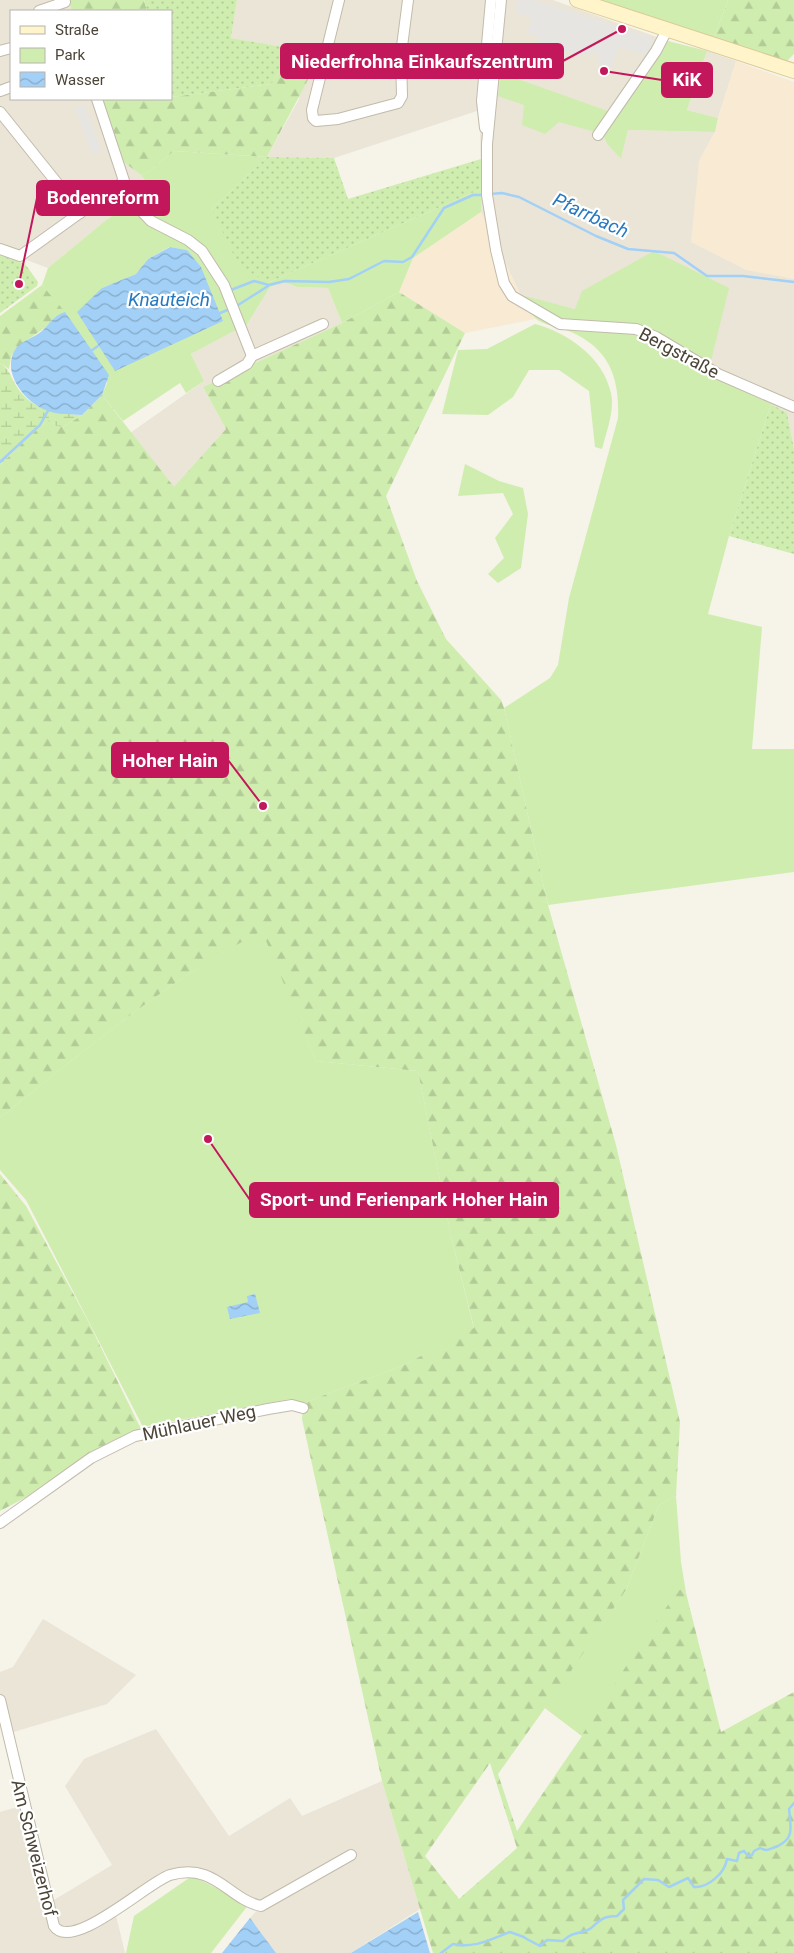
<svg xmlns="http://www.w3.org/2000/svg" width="794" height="1953" font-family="Roboto,sans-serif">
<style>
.residential{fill:#eae5d7}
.commercial{fill:#f9ead4}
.green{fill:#cfedaf;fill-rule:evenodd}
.forest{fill:url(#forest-firs);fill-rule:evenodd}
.wetland{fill:url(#wetland-marsh)}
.garden{fill:url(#garden-dots)}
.parking{fill:#e7e5e1}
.water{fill:url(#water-waves)}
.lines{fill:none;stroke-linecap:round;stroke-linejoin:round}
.stream{stroke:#a2d0f6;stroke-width:2.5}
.street-casing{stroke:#c2bbab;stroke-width:12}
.secondary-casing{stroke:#d9ca96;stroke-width:16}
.street{stroke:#fff;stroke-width:10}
.secondary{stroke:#fff4ca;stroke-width:14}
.labels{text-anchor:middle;stroke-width:4.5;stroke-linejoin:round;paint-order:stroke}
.street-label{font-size:18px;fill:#4b4437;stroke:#fff}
.water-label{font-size:19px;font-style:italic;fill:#2679c1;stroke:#fff}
.leader{fill:none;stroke:#c2185b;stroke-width:2}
.callout-dot{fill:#c2185b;stroke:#fff;stroke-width:2}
.callout{fill:#c2185b;stroke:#c2185b;stroke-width:2}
.callout-label{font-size:19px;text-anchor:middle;font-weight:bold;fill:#fff}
</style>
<defs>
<pattern id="forest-firs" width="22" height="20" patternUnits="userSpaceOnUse" patternTransform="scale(1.25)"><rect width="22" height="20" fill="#cfedaf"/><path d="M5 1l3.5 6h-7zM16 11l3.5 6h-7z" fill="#b3cc97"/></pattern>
<pattern id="wetland-marsh" width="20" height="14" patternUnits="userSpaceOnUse" patternTransform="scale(1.25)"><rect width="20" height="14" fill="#cfedaf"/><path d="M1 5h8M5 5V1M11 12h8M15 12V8" fill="none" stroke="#b3cc97"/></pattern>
<pattern id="garden-dots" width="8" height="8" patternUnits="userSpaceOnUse" patternTransform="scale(1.25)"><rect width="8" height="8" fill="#cfedaf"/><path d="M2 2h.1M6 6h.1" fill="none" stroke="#b3cc97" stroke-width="1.8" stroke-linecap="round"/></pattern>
<pattern id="water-waves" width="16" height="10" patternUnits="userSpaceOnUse" patternTransform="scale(1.25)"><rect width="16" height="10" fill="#a2d0f6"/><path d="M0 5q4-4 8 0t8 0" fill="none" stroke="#86aac8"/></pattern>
</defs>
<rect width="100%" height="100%" fill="#f6f3e9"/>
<g class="residential">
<polygon points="0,0 68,0 72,11 11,11 11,99 101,99 121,160 141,175 151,187 105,221 48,268 0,250"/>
<polygon points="237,0 553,0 668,41 604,134 607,144 621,159 628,130 715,132 699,161 782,276 794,279 794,449 787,413 575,309 521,296 503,287 481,212 480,110 334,158 267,157 299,99 296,49 231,38"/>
<polygon points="707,51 736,61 718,118 687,110"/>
<polygon points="284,282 297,287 328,288 342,323 203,387 226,429 174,488 130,433 204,381 191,354 234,331 243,331 270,287"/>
<polygon points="43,1619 136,1675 107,1704 7,1734 0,1700 0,1672 13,1667"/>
<polygon points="156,1729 229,1836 290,1798 302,1816 382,1781 420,1909 351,1953 276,1953 250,1918 261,1906 205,1875 169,1875 115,1911 125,1953 0,1953 0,1812 24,1805 49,1903 112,1865 65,1786 84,1759"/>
</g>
<g class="commercial">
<polygon points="736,61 794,82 794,279 746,270 691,242 699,161 715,132 718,118"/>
<polygon points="481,212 521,295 535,319 465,333 399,292 413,258"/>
</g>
<g class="green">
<polygon points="593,0 728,0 713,41"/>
<polygon points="668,41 707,51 687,110 718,118 715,132 628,130 621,159 607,144 603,134 559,122 545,134 522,125 524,105 498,96 501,73 616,114"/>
<path d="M174 151 267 157 212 209 267 283 481 189V212L413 258 399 292 342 323 328 288 297 287 284 282 270 287 243 331H234L191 354 204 381 186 393 180 383 123 421 102 395 107 383C89 347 68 316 42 285L48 268 105 221 151 188 141 175 147 173ZM169 247 187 250 223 321 102 288 136 274 148 259Z"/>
<path d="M654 251 729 288 708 373 771 404 729 536 708 614 762 627 752 749H794V872L548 905 504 708 550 678 558 665 569 598 618 418C620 373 606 344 563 329 555 326 540 324 535 318 529 312 525 302 521 295L575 309 582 291Z"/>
<path d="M535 324C568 333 603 357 611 393 615 410 606 433 602 449L595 447 589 391 559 370H529L513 397 488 415 442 414 458 350 487 349Z"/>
<polygon points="465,464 499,481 523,488 528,514 521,568 498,583 488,574 504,558 495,538 513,514 503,493 458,496"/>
<path d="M263 930 316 1061 418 1071 451 1236 474 1329 402 1366 303 1403 290 1399 143 1427 26 1200 0 1170V1118C84 1051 167 980 263 930Z"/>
<polygon points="676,1496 681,1562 686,1593 680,1589 582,1736 545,1708 626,1590 659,1505"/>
<polygon points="192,1876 249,1904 211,1953 126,1953 134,1916"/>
</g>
<g class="forest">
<polygon points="68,0 144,0 147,11 72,11"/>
<polygon points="728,0 794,0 794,54 786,62 713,41"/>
<polygon points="296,49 320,57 267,157 174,151 147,173 141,175 121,160 101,99 171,99 171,97 271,84"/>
<polygon points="42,285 66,313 16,348 11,357 9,369 0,363 0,316"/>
<path d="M399 292 465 333 386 496 417 581 446 639 501 700 504 708 548 905 616 1145 680 1422 676 1496 659 1505 626 1590 546 1708 582 1735 648 1632 680 1589 686 1593 721 1732 794 1692V1953H433L382 1781 302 1419 303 1403 402 1366 474 1328 451 1236 418 1071 316 1061 262 931C167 980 84 1051 0 1118V465L28 437 49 420 56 426 63 427 82 415 102 395 174 487 226 429 203 387 342 323ZM545 1708 582 1736 517 1831 498 1774ZM490 1763 517 1848 459 1899 425 1856Z"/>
<polygon points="0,1174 26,1206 88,1321 141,1429 70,1474 0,1511"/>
</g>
<path class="wetland" d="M0 363C9 369 9 373 14 382 29 410 54 413 82 415L63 427 56 426 49 420 28 437 0 465Z"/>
<g class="garden">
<polygon points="144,0 237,0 231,38 296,49 271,84 171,97 171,11 147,11"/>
<polygon points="267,157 334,158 348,199 481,159 481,189 267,283 238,264 212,209"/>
<polygon points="0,255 25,264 38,282 37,286 0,313"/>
<polygon points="771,404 787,413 794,449 794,554 729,536"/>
</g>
<g class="parking">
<polygon points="518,0 534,0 653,38 647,56 619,47 611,68 598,63 600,55 592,52 591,55 583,53 581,57 537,41 539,37 527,33 532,18 515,12"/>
<polygon points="84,104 101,151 92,154 75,108"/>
</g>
<g class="water">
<polygon points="170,247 187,250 201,267 223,321 115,371 77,312 102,288 136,274 148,259"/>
<path d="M65 312 109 375 102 395 82 415C71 414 59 415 48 411 25 403 0 372 16 348 23 340 34 338 42 331 50 324 54 315 65 312Z"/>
<polygon points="255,1294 260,1313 230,1319 227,1307 248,1302 247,1296"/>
<polygon points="418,1912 430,1953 351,1953"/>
<polygon points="250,1918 276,1953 222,1953"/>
</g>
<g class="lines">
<g class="stream">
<polyline points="490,194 502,193 519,197 596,236 628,249 674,253 707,276 743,276 794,282"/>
<polyline points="231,290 254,281 269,285 285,281 329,282 349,279 384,261 403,262 412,257 444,208 473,195 482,195"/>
<polyline points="235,307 268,286"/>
<polyline points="220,313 230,309"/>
<polyline points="91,351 98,346"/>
<polyline points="0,462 40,425 49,409"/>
<path d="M525 1938 540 1946 547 1940 563 1941C571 1933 575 1934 585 1931 597 1928 595 1916 617 1916L624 1909 623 1900 644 1879 658 1880 669 1887 688 1878 694 1887C708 1888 725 1873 727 1859L737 1861 739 1853 744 1851 748 1856 752 1855 754 1851 760 1848C768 1852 769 1849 778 1846 794 1838 791 1829 789 1809L794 1803"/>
<path d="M441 1953 453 1944C474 1949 491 1939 510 1932L524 1937"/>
</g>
<defs>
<g id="street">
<polyline points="339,0 312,110 313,118 316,121 338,119 398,103 402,96 401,54 408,0"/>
<polyline points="501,0 487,144 487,195 496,250 504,283 512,296 560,324 636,329 656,337 718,374 794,407"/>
<polyline points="39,11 65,2"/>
<polyline points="0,51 11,48"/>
<polyline points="0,91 11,87"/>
<polyline points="97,99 130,199 151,221 188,240 202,251 224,285 252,356"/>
<polyline points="0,112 65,193"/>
<polyline points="485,128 482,101 491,0"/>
<polyline points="598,135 656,51 667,30"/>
<polyline points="74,204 80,213"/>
<polyline points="0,249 20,256 123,182"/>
<polyline points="218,381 247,364 252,356 323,324"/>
<polyline points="0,1523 91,1458 135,1436 268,1409 292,1405 303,1408"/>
<path d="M0 1700 54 1926C72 1953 148 1882 170 1875 215 1862 228 1899 261 1906L351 1855"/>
</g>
<polyline id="secondary" points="577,0 794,71"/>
</defs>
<use href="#street" class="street-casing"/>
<use href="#secondary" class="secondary-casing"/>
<use href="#street" class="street"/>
<use href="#secondary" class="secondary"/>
</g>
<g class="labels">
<g class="street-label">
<text transform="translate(679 353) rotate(28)" y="6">Bergstraße</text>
<text transform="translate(199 1423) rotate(-12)" y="6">Mühlauer Weg</text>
<text transform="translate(34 1848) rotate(76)" y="6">Am Schweizerhof</text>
</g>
<g class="water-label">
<text transform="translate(591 215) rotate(25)" y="7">Pfarrbach</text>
<text x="169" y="306">Knauteich</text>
</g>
</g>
<path class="leader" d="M622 29L563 61M604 71L662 80M19 284L37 198M263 806L228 760M208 1139L250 1200"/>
<g class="callout-dot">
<circle cx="622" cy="29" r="5"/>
<circle cx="604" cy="71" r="5"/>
<circle cx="19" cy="284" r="5"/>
<circle cx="263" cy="806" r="5"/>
<circle cx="208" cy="1139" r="5"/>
</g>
<g class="callout">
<rect x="281" y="44" width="282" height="34" rx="5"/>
<rect x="662" y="63" width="50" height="34" rx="5"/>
<rect x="37" y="181" width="132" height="34" rx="5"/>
<rect x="112" y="743" width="116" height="34" rx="5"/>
<rect x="250" y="1183" width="308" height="34" rx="5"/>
</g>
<g class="callout-label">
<text x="422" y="68">Niederfrohna Einkaufszentrum</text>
<text x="687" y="86">KiK</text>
<text x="103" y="204">Bodenreform</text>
<text x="170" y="767">Hoher Hain</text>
<text x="404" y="1206">Sport- und Ferienpark Hoher Hain</text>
</g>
<rect x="10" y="10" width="162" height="90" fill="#ffffff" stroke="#b7b4af"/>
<rect x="20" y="26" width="25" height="8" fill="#fff4ca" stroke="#b7b4af"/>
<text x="55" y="35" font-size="15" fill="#4b4437">Straße</text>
<rect x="20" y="48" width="25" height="15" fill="#cfedaf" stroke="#b7b4af"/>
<text x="55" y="60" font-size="15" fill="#4b4437">Park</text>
<rect x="20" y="72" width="25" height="15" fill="url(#water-waves)" stroke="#b7b4af"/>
<text x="55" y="85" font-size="15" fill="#4b4437">Wasser</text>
</svg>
